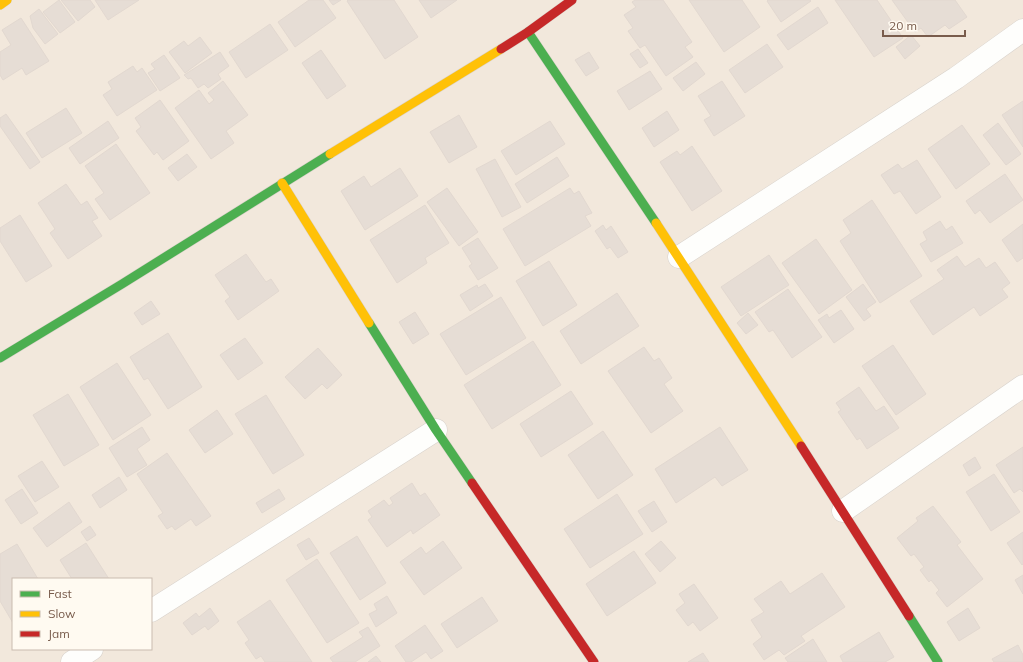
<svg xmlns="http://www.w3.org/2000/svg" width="1023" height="662" font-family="Mulish,sans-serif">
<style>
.residential{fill:#f2e8dc;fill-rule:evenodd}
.building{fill:#e6ddd5;stroke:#e2d8d0}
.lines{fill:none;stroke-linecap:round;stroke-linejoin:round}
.street-casing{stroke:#d8d2cc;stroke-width:23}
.fast-casing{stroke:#d9d1ca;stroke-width:10}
.slow-casing{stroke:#d9d1ca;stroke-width:10}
.jam-casing{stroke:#d9d1ca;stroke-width:10}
.street{stroke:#fefefc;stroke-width:22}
.fast{stroke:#4caf50;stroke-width:9}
.slow{stroke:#ffc107;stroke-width:9}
.jam{stroke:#c62828;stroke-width:9}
</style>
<rect width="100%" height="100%" fill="#f9f5ee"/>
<path class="residential" d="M0 0H1023V662H0ZM13 579H151V649H13Z"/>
<g class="building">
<polygon points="59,0 75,22 60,33 43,12"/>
<polygon points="61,0 90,0 95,7 78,21"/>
<polygon points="95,0 139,0 108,20"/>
<polygon points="309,0 323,0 336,18 295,47 278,22"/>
<polygon points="329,0 341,0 333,5"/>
<polygon points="348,0 394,0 418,37 385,59 347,1"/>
<polygon points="419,0 457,0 431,18"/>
<polygon points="635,0 663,0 692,42 685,47 693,57 666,76 645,45 640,48 628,31 633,28 624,15 636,7 632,2"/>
<polygon points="689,0 742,0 760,27 724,52"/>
<polygon points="768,0 810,0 811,1 781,22 767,1"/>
<polygon points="835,0 877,0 903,38 874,57"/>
<polygon points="892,0 955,0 967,17 949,29 945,25 928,37 921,28 915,32"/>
<polygon points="818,7 828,23 788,50 777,35"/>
<polygon points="39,9 58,34 45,44 33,28 30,16"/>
<polygon points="21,18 49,61 26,75 22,68 3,80 0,75 0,52 11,45 2,30"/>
<polygon points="270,24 288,50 246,78 229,52"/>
<polygon points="911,35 920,46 905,59 896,47"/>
<polygon points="200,37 212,53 185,73 169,52 184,41 188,46"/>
<polygon points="767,44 783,67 745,93 729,70"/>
<polygon points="638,49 648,63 640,68 630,54"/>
<polygon points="321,50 346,86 327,99 302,63"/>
<polygon points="220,52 229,66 218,74 221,79 208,88 204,84 198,88 191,78 188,79 184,75"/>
<polygon points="589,52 599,68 586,76 575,60"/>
<polygon points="164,55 180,78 160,91 148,73 155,69 151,64"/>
<polygon points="696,62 705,74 683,91 673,78"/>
<polygon points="133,66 137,72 142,68 157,90 117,116 103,95 112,89 108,82"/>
<polygon points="650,71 662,89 629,110 617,91"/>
<polygon points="223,81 248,115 226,131 234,143 211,159 175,108 199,90 209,104 214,100 208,93"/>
<polygon points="722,81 745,116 714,136 704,120 711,116 698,96"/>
<polygon points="160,100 189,141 163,160 157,152 154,155 136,131 141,127 135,118"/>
<polygon points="1023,101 1023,147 1002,115"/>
<polygon points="66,108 82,133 42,158 26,133"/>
<polygon points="667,111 679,130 654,147 642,128"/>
<polygon points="6,114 40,162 30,169 0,126 0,118"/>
<polygon points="459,115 477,147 449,163 430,132"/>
<polygon points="108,121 119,138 80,164 69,148"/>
<polygon points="550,121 565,144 516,175 501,151"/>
<polygon points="998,123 1021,154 1006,165 983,135"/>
<polygon points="962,125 990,164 956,189 928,149"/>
<polygon points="116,144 150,193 110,220 95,199 104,193 85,166"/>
<polygon points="692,146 722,191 692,211 660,162 677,151 680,155"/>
<polygon points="187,154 197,167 178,181 168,168"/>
<polygon points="557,157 569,176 527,203 515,184"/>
<polygon points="495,159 521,207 502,217 476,169"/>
<polygon points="917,160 941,197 916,214 900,191 894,194 881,175 898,164 902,169"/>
<polygon points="400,168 418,196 365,230 341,191 364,176 371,187"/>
<polygon points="1005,174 1023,200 990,223 980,210 975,214 966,201"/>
<polygon points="66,184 81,205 87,201 98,218 92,221 102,236 68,259 50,233 55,229 38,203"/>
<polygon points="447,188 478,232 459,246 427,202"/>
<polygon points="570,188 574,194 579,191 592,213 585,216 591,226 525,266 503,229"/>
<polygon points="872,200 922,276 880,303 840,241 851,233 843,220"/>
<polygon points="425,205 449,243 425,258 427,263 397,283 370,240"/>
<polygon points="20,215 52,266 26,282 0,241 0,228"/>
<polygon points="940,221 946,230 952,226 963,243 931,262 920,244 927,240 923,232"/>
<polygon points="1023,224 1023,258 1017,262 1002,240"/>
<polygon points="603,225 606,230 611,226 628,252 618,258 610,247 607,249 595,231"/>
<polygon points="478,238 498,268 478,280 469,266 472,264 462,248"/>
<polygon points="816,239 852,290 819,314 782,263"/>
<polygon points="246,254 266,282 271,279 279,291 238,320 225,301 230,297 215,275"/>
<polygon points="769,255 789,285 741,316 721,287"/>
<polygon points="957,256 965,267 979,258 986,268 995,262 1010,283 1002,289 1008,297 980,316 974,307 933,335 910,301 944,279 937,270"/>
<polygon points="549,261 577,305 543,326 516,281"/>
<polygon points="485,284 493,296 470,311 460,295 477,285 478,288"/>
<polygon points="863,284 876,302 866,309 871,316 864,321 846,297"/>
<polygon points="788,289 822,337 792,358 773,330 769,332 755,312"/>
<polygon points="617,293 639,326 581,364 560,331"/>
<polygon points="501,297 526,338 466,375 440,334"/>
<polygon points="151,301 160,314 142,325 134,313"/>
<polygon points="841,310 854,329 834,343 818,320 827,314 829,318"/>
<polygon points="415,312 429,334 413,344 399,322"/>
<polygon points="748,313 758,325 746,334 737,323"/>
<polygon points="168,333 202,387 168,409 148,378 144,380 130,357"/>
<polygon points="245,338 263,363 238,380 220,355"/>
<polygon points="533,341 561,385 492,429 464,385"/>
<polygon points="893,345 926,394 896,415 862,366"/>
<polygon points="644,347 654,361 659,358 672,378 664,384 683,411 651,433 608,371"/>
<polygon points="318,348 342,375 327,389 322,384 305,399 285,377"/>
<polygon points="117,363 151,415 113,440 80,387"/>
<polygon points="859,387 876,411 884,406 899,428 867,449 860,438 857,440 838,412 841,410 836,403"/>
<polygon points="571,391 593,424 541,457 520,424"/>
<polygon points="68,394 99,445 64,466 33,415"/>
<polygon points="266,395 304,455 273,474 235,414"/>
<polygon points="217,410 233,434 205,453 189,430"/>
<polygon points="142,427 150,440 137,449 147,465 127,477 109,448"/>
<polygon points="720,427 748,470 722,486 715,477 676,503 655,469"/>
<polygon points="603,431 633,475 598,499 568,455"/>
<polygon points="1023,447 1023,492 1020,489 1014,493 996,465"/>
<polygon points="167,453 211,516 196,526 191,519 175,530 172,526 167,529 158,516 163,513 137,474"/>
<polygon points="975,457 981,468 969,476 963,465"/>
<polygon points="42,461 59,487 35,502 18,476"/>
<polygon points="994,474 1020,512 991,531 966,492"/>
<polygon points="119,477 127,490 100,508 92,495"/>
<polygon points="412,483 420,496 425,493 440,515 413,534 411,530 387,547 368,520 372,517 368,511 384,500 389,506 393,503 390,498"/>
<polygon points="22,489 38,513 21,524 5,500"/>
<polygon points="279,489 285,499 262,513 256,503"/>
<polygon points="617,494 643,534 590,568 564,529"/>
<polygon points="654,501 667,522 652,532 638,511"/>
<polygon points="69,502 82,522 47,547 33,528"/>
<polygon points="933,506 961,542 957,545 983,579 947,607 936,593 939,590 931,580 929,582 920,570 924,567 914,554 911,556 897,538 918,521 916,518"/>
<polygon points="90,526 96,535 87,541 81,532"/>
<polygon points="1023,532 1023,564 1022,565 1007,543"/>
<polygon points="357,536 386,583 360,600 330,553"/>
<polygon points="309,538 319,553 306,560 297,545"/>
<polygon points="443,541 462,568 424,595 400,562 421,547 426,554"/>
<polygon points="661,541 676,558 660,572 645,554"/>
<polygon points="86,543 109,579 72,579 60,560"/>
<polygon points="17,544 38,579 13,579 13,623 0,601 0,554"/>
<polygon points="634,551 656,583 607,616 586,584"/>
<polygon points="317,559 359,623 327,643 286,580"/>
<polygon points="822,573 845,607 801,636 805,641 784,655 779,650 764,660 753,644 762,637 751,620 764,612 754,599 781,581 790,594"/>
<polygon points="1023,575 1023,594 1015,580"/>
<polygon points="694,584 718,618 700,631 693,622 688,626 676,610 685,603 679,594"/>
<polygon points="387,596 397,613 376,627 369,614 377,610 374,604"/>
<polygon points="482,597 498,621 457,648 441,624"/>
<polygon points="270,600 312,662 265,662 261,656 256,659 245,643 249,640 237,622"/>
<polygon points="210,608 219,621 208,630 205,626 192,635 183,623 196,613 199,617"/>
<polygon points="968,608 980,628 959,641 947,622"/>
<polygon points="425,625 443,651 431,659 426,652 411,662 406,662 395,646"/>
<polygon points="368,627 380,646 355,662 333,662 330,658 363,637 359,632"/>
<polygon points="879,632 894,657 885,662 843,662 840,656"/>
<polygon points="813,639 827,662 788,662 785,658"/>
<polygon points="1018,645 1023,655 1023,662 994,662 992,659"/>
<polygon points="703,653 709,662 688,662"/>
<polygon points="376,656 381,662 368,662"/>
</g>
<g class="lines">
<defs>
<g id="street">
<polyline points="679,257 956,78 1023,30"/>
<polyline points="843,511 1023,386"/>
<polyline points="151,611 436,430"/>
<polyline points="72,662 92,649"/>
</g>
<g id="fast">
<polyline points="528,32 656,223"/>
<polyline points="369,323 436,430 472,483"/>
<polyline points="0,358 122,284 330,154"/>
<polyline points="909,616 938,662"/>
</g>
<g id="slow">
<polyline points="0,5 7,0"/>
<polyline points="330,154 501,49"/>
<polyline points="282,183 369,323"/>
<polyline points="656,223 801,446"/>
</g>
<g id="jam">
<polyline points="501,49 528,32 572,0"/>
<polyline points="801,446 909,616"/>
<polyline points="472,483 594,662"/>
</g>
</defs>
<use href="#street" class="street-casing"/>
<use href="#fast" class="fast-casing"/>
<use href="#slow" class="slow-casing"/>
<use href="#jam" class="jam-casing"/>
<use href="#street" class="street"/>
<use href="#fast" class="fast"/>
<use href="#slow" class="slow"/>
<use href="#jam" class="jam"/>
</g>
<rect x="12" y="578" width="140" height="72" fill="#fffaf1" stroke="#c9bbaf"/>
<rect x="20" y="591" width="20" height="6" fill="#4caf50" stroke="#c9bbaf"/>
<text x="48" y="598" font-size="12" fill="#795c4c">Fast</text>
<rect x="20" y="611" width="20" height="6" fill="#ffc107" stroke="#c9bbaf"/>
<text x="48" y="618" font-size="12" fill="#795c4c">Slow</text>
<rect x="20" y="631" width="20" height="6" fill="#c62828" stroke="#c9bbaf"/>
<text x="48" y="638" font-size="12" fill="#795c4c">Jam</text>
<path d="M883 30v6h82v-6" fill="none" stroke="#795c4c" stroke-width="2"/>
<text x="889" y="30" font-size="12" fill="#795c4c" stroke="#fffaf1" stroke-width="3" paint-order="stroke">20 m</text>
</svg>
